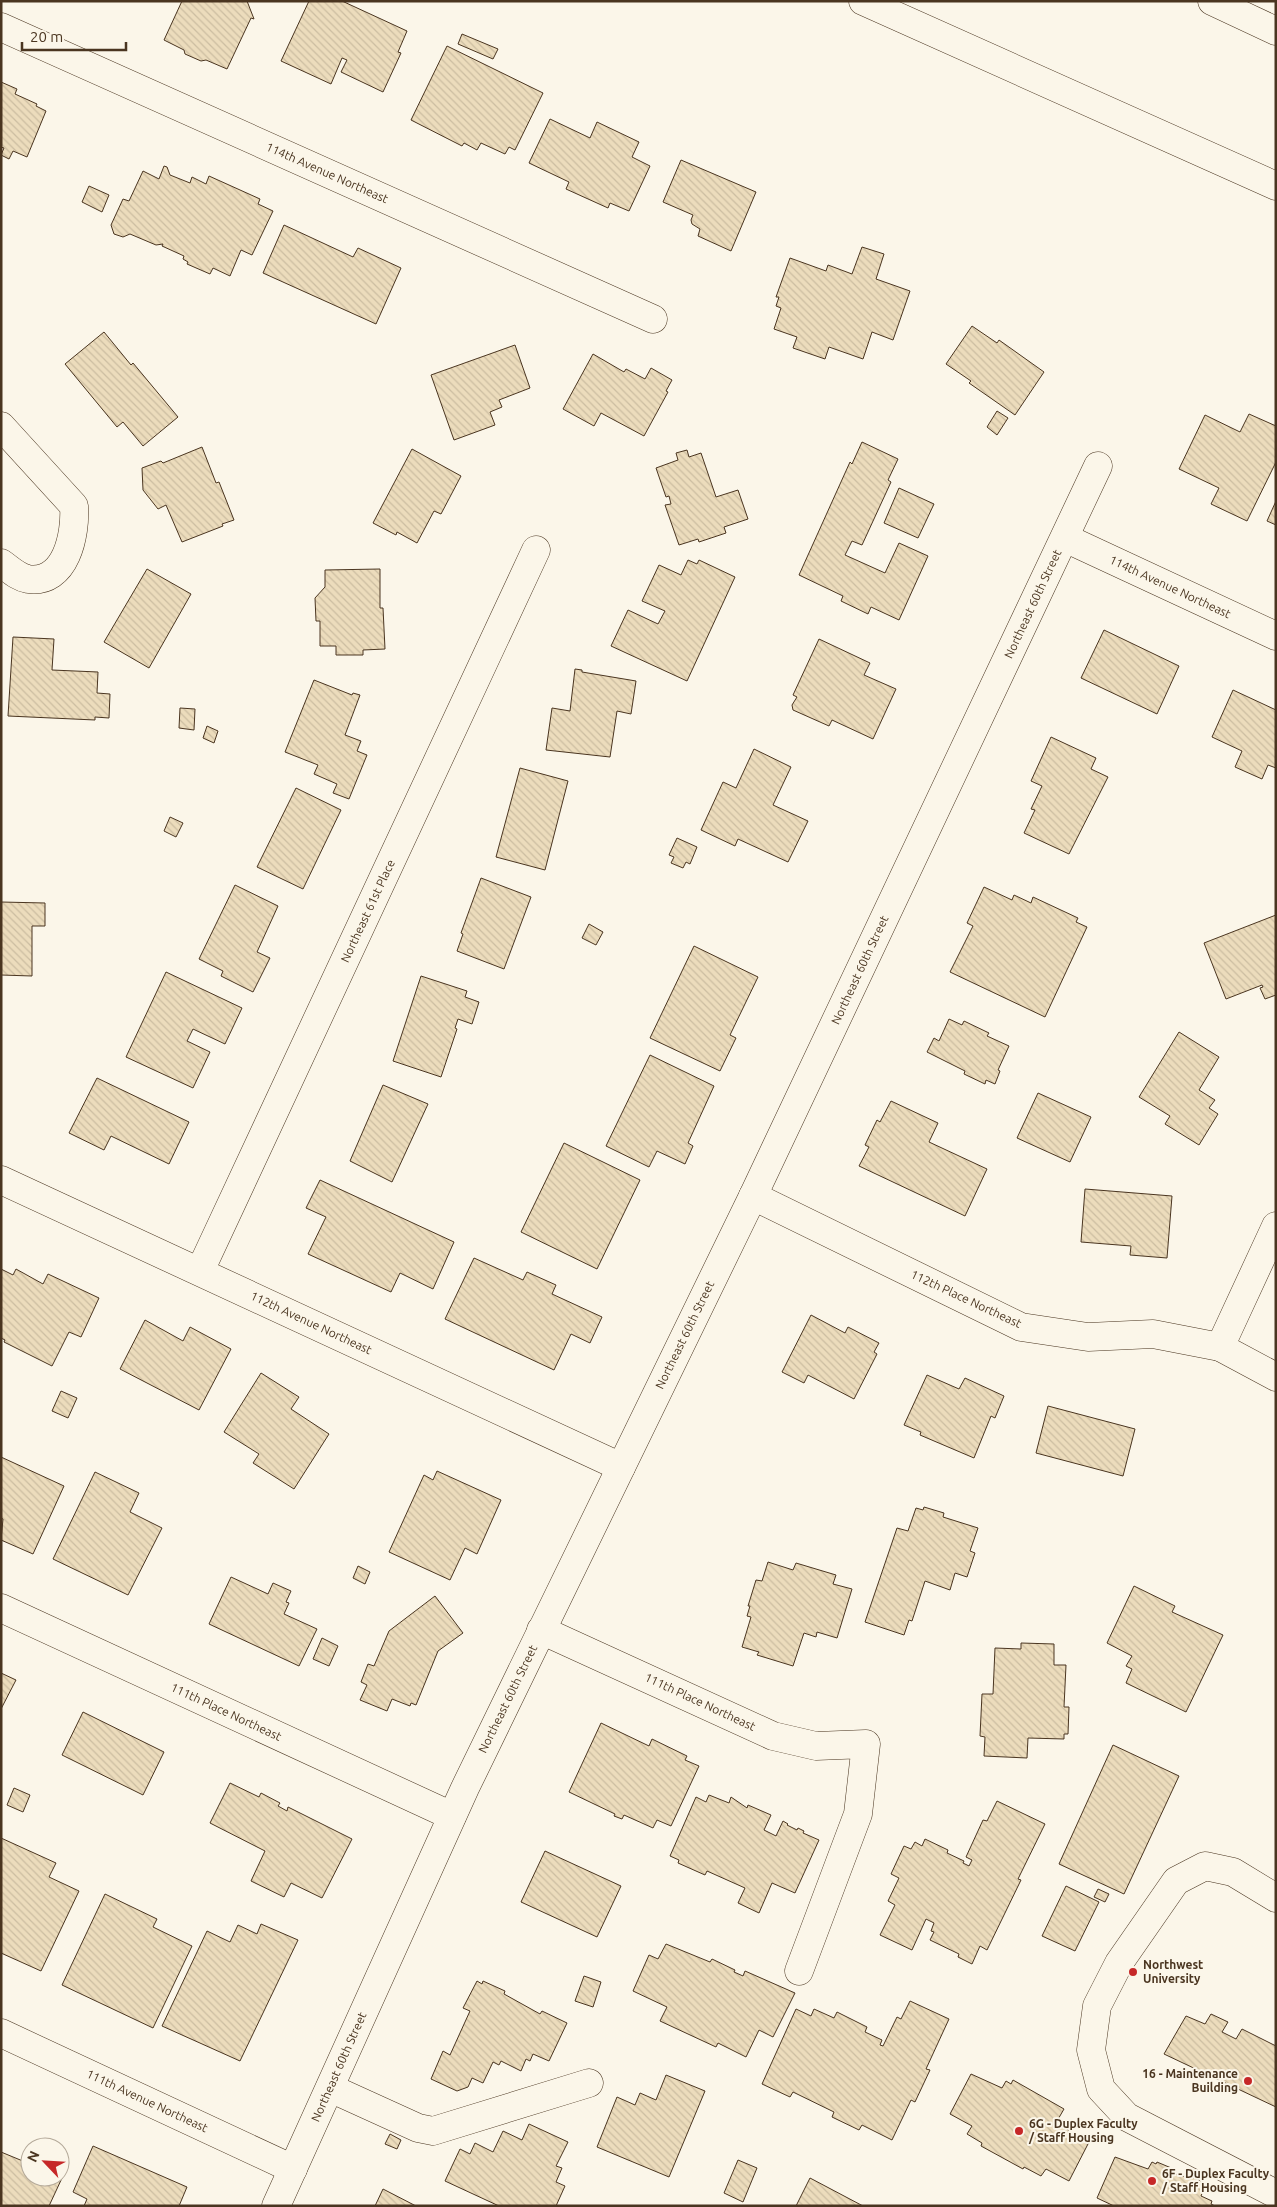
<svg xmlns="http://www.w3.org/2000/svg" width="1277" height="2207" font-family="Ubuntu,sans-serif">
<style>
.building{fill:url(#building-back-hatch);stroke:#4a3520}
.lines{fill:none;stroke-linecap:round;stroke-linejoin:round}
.minor-casing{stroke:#4a3520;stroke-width:29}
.highway-casing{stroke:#4a3520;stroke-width:29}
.minor{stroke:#fbf6e9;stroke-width:28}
.highway{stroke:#fbf6e9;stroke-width:28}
.poi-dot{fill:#c62828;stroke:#fbf6e9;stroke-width:2}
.labels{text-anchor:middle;stroke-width:4;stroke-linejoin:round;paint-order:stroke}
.street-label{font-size:12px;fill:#4a3520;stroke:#fbf6e9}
.poi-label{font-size:12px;font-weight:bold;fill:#4a3520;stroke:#fbf6e9;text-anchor:start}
</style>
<defs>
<pattern id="building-back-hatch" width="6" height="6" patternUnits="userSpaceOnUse" patternTransform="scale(1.25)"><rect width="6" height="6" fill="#ecdcbc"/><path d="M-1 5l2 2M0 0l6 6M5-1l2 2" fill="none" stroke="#ccbda1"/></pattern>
</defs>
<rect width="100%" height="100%" fill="#fbf6e9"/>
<g class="building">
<polygon points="182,1 247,1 254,19 251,18 227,69 206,60 201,61 185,54 184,50 164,40"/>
<polygon points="309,1 342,1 407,31 398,52 401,53 383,92 341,72 347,60 342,58 331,84 281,61"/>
<polygon points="462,34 498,49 493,59 458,44"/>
<polygon points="447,46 543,93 515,150 509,147 505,154 481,143 477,150 464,143 462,146 411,120"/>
<polygon points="1,82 17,89 15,94 37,104 36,106 46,111 27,157 13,151 9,159 1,155 4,148 1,147"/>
<polygon points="550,119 590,138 597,122 639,142 632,157 650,166 629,211 610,203 608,208 566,189 569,182 529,163"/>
<polygon points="681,160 756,192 731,251 698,236 700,229 692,224 691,220 693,215 663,202"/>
<polygon points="164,166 167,167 170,175 190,183 192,177 206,184 209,176 260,199 258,204 273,211 252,255 241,250 230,276 213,268 210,274 187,264 188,262 183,259 184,256 162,246 163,244 156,245 130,234 123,237 114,234 111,225 123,199 129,201 143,171 159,179"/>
<polygon points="89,186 109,195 102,212 82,202"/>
<polygon points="284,225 353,257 358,248 401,268 376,324 263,273"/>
<polygon points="862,247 884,254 876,279 910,291 893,340 872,332 863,359 829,347 825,359 793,348 797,337 774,329 781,308 776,306 779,297 776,297 790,258 826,271 828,265 852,274"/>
<polygon points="972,326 997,343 999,340 1044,372 1015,415 969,383 971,381 946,364"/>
<polygon points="104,332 131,365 133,363 178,417 143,446 123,422 117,427 65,364"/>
<polygon points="515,345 530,388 499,400 502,407 490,412 495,425 454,440 431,375"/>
<polygon points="593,354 624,372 626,369 645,379 651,368 672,380 666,391 668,392 644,436 601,413 594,426 563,409"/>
<polygon points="997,411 1008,418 997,435 987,427"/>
<polygon points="1249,414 1276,426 1276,462 1247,521 1211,504 1219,488 1179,469 1205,415 1240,432"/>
<polygon points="862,442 898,459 888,480 891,482 862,545 852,541 845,555 885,573 899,543 928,556 899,620 871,607 868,614 841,601 843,596 799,575 850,462 852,464"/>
<polygon points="202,447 216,483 219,482 234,520 222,524 223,526 182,542 166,505 158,509 143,490 142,468 161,461 163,463"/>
<polygon points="412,449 461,476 441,514 434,511 417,543 397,532 396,535 373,523"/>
<polygon points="687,450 689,457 701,453 716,497 738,490 748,519 724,527 726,533 699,542 698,539 679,545 665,505 671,504 669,496 666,497 656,468 678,460 676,453"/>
<polygon points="899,488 934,504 918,538 884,523"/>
<polygon points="1276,501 1276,525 1267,521"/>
<polygon points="688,560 697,564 699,560 735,577 687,681 611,646 628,610 658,624 665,611 642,601 659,565 681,575"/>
<polygon points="147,569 191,594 149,668 104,642"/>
<polygon points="380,569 380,608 383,608 385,649 363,650 363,655 336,655 336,646 320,646 320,621 316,621 315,598 325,587 325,570"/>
<polygon points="1104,630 1179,666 1157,714 1081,678"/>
<polygon points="13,637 54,639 52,670 98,672 97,693 110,694 109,718 95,717 95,720 8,716"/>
<polygon points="819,639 870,663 864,675 896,689 873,739 832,720 829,726 793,710 792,705 797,697 793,695"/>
<polygon points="575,669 582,670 582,672 636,681 631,714 617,711 610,757 546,750 552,708 570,711"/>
<polygon points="314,680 352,695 353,693 360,695 345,735 361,741 357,751 367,755 349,799 333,793 337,784 314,774 318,765 285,752"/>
<polygon points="1233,690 1276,710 1276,768 1268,765 1262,779 1235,767 1242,751 1212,737"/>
<polygon points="180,708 195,709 194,730 179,728"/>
<polygon points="207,726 218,731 214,743 203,738"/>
<polygon points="1051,737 1096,758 1091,769 1108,777 1069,854 1024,833 1035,810 1031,809 1042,786 1031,781"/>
<polygon points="754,749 791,767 773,805 808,821 788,862 738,839 735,846 701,830 723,782 736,788"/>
<polygon points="520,768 568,781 545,870 496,857"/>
<polygon points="296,788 341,810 303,889 257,867"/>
<polygon points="170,817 183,823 176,837 164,831"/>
<polygon points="677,838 697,847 690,864 686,862 683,868 671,863 674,857 669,855"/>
<polygon points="481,878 531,897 504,969 457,951 463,934 461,933"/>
<polygon points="235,885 278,906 257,952 270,958 253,992 221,976 223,971 199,959"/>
<polygon points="984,887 1012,900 1014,895 1031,903 1033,897 1078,918 1076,922 1087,927 1045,1017 950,972 973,926 967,923"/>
<polygon points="1,902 45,903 45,926 32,926 32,976 1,975"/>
<polygon points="1276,915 1276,995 1265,999 1260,988 1263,987 1262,985 1226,999 1204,943"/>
<polygon points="589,924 603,932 596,945 582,938"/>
<polygon points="694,946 758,977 730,1035 736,1038 720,1071 650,1038"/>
<polygon points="166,972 242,1008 225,1044 193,1029 187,1041 210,1052 193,1088 126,1057"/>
<polygon points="421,976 467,991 465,997 479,1002 472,1024 458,1019 455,1028 457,1029 441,1077 393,1061"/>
<polygon points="949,1019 962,1025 964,1021 989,1033 987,1036 1009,1046 998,1070 1000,1071 995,1084 986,1080 985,1084 964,1074 965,1071 927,1052 934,1038 939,1041"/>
<polygon points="1179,1032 1219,1057 1199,1090 1215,1100 1209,1108 1218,1114 1199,1145 1165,1124 1170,1116 1139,1097"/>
<polygon points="650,1055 714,1086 688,1143 693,1146 685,1164 657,1151 649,1167 606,1146"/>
<polygon points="97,1078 189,1122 169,1164 111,1136 104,1150 69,1133"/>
<polygon points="383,1085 428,1104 392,1182 350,1161"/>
<polygon points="1038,1093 1091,1117 1070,1162 1017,1138"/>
<polygon points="891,1101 938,1123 929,1142 987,1169 965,1216 859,1166 869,1147 865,1145 877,1120 880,1122"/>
<polygon points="564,1143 640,1180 597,1269 521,1232"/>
<polygon points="320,1180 454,1242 433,1289 400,1273 391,1292 308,1254 326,1217 306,1208"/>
<polygon points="1085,1189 1172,1196 1167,1258 1130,1255 1131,1246 1081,1242"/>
<polygon points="474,1258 523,1280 527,1272 556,1285 552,1294 602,1317 590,1343 571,1334 554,1370 445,1319"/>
<polygon points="1,1269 13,1275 16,1269 43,1284 48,1274 99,1298 81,1337 69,1332 52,1366 4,1342 5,1340 1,1338"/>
<polygon points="811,1315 845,1333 848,1327 879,1343 874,1352 877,1354 854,1399 808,1375 804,1383 782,1372"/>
<polygon points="145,1320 183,1341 190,1327 231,1349 199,1410 120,1369"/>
<polygon points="261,1373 299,1397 291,1409 329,1434 294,1489 253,1463 259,1454 224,1432"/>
<polygon points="927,1375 959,1389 965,1378 1004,1396 995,1418 991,1416 974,1458 920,1435 921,1432 904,1425"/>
<polygon points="61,1391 77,1398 68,1418 52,1411"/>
<polygon points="1048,1406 1135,1429 1123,1476 1036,1453"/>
<polygon points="1,1457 64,1486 33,1554 1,1540 3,1519 1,1518"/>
<polygon points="437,1471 501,1500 477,1554 465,1548 450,1580 389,1552 424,1475 433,1480"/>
<polygon points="95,1472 139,1493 130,1512 162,1528 128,1595 53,1559"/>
<polygon points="924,1507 944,1513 943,1517 978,1528 970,1551 975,1553 967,1577 955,1573 950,1590 925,1581 912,1621 909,1620 904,1635 865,1622 897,1528 908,1531 916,1508 923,1510"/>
<polygon points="768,1562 793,1570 796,1563 836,1575 833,1584 852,1589 837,1638 817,1632 816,1637 804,1633 793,1666 757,1655 759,1652 742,1647 751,1617 747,1616 750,1606 748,1606 756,1580 762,1581"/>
<polygon points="358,1566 370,1572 365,1584 353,1578"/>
<polygon points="231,1577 268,1594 273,1583 291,1591 286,1602 289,1603 284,1614 317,1629 299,1666 209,1624"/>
<polygon points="1134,1586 1175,1606 1172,1612 1223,1635 1186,1712 1126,1683 1132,1669 1126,1666 1132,1656 1107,1643"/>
<polygon points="435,1596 463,1633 438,1651 416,1705 411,1703 410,1706 392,1699 387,1711 360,1700 367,1685 361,1682 368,1664 374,1666 389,1631"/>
<polygon points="322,1638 338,1646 329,1666 313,1659"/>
<polygon points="1021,1643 1054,1644 1054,1665 1066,1665 1064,1707 1069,1707 1068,1734 1064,1734 1064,1739 1028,1738 1027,1758 984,1756 985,1737 980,1736 982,1694 993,1694 995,1648 1021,1649"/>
<polygon points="1,1673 16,1680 1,1709"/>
<polygon points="83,1712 164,1752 143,1795 62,1755"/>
<polygon points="601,1723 649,1746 652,1739 687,1756 685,1760 699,1766 671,1826 657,1820 653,1828 624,1815 622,1819 614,1816 615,1814 569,1792"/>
<polygon points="1113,1745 1179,1776 1124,1894 1059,1864"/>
<polygon points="230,1783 259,1797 261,1793 280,1803 278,1806 287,1811 288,1807 352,1839 322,1898 291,1883 284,1897 251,1881 265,1851 210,1823"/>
<polygon points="14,1788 30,1795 23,1812 7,1805"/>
<polygon points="709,1795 729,1803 731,1797 747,1808 748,1805 771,1815 764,1830 776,1836 783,1821 788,1824 787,1825 797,1830 798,1828 804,1831 803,1833 819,1840 795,1893 772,1883 759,1913 738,1903 745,1888 707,1871 705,1875 678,1863 679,1860 670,1856 696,1797 706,1802"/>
<polygon points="997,1801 1045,1824 1018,1879 1021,1880 987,1950 980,1946 972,1964 958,1957 959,1954 930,1940 934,1932 931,1931 934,1923 926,1919 912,1950 880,1935 895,1905 888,1901 899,1878 891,1874 904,1846 911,1849 915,1842 922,1846 925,1839 948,1850 947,1853 964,1861 963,1863 969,1866 972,1860 966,1857 983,1820 987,1821"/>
<polygon points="1,1838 56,1863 49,1877 79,1891 41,1971 1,1953"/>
<polygon points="545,1851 621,1886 597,1937 521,1902"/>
<polygon points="1066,1886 1099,1902 1075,1951 1042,1936"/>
<polygon points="1098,1889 1109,1894 1105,1902 1094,1897"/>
<polygon points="105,1894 157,1919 153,1927 192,1946 153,2028 62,1985"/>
<polygon points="261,1924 298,1940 240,2061 162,2026 207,1931 230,1942 238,1925 257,1934"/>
<polygon points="666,1944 710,1962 712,1959 735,1970 734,1972 743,1976 745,1971 795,1993 773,2037 759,2030 746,2057 718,2043 716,2047 660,2021 667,2007 633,1991 649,1955 658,1959"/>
<polygon points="584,1976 601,1982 593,2007 575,2001"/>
<polygon points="477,1981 482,1984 483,1981 505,1991 504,1994 540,2014 542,2011 567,2023 549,2061 533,2054 530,2061 526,2059 521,2071 501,2061 499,2065 493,2062 483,2083 472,2078 468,2087 457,2091 431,2079 443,2051 450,2055 470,2011 463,2008"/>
<polygon points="910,2001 949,2019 926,2069 930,2070 915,2102 911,2100 892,2140 862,2125 859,2130 832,2117 834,2112 793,2092 790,2097 762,2084 796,2009 811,2016 814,2009 834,2018 837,2012 867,2027 865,2032 882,2040 880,2045 883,2046 897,2017 901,2019"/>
<polygon points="1211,2014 1228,2022 1222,2032 1236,2039 1242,2029 1276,2046 1276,2107 1164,2054 1186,2016 1205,2024"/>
<polygon points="971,2074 1002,2088 1006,2081 1011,2084 1013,2080 1064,2109 1057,2121 1065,2125 1063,2127 1089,2142 1069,2181 1046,2169 1041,2176 1024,2167 1023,2169 981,2146 982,2143 967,2134 972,2126 950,2114"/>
<polygon points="666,2075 705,2091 669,2177 597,2147 617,2097 635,2105 640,2093 656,2100"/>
<polygon points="529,2124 568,2142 556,2166 562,2168 556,2182 565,2186 556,2206 499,2206 445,2181 460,2149 470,2154 475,2143 493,2152 503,2131 522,2140"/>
<polygon points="390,2134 401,2140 397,2149 385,2144"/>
<polygon points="93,2146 187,2187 179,2206 84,2206 87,2199 73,2192"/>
<polygon points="1,2152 30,2164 30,2177 62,2178 49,2206 1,2206"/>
<polygon points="1115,2157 1148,2169 1152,2162 1156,2164 1157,2162 1176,2170 1175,2174 1186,2177 1187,2175 1208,2184 1207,2187 1205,2186 1201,2196 1212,2201 1211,2204 1215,2206 1114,2206 1097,2198"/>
<polygon points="738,2160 757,2168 743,2202 724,2193"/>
<polygon points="810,2178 863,2206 796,2206"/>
<polygon points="383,2189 416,2206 375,2206"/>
</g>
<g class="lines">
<defs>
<g id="minor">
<polyline points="1,27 653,319"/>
<path d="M1 426 74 506C76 534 66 585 28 579 17 577 10 569 1 563"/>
<polyline points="1065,538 1276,636"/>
<polyline points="1,1180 621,1467"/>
<polyline points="753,1196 1021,1327 1088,1337 1153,1334 1220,1347 1276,1377"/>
<polyline points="200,1271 536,550"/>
<polyline points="1220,1347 1276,1226"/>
<polyline points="1,1608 452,1816"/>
<polyline points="541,1630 773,1736 816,1746 866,1744 858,1814 799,1971"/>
<polyline points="1276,1898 1233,1872 1205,1866 1176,1881 1119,1963 1097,2006 1091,2050 1101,2089 1127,2117 1276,2194"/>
<polyline points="1,2033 293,2169"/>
<polyline points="330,2088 418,2128 433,2131 589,2083"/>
<polyline points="276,2206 465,1788 753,1196 1098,466"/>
</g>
<g id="highway">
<polyline points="863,1 1276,186"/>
<polyline points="1212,1 1276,31"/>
</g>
</defs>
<use href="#minor" class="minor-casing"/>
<use href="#highway" class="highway-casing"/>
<use href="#minor" class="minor"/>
<use href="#highway" class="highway"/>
</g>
<g class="poi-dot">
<circle cx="1133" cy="1972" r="5"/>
<circle cx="1248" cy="2081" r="5"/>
<circle cx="1019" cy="2131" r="5"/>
<circle cx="1152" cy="2181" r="5"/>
</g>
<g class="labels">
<g class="street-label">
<text transform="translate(327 173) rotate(24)" y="4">114th Avenue Northeast</text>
<text transform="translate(1170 587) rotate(25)" y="4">114th Avenue Northeast</text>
<text transform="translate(1033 604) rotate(-65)" y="4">Northeast 60th Street</text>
<text transform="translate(368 911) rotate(-65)" y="4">Northeast 61st Place</text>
<text transform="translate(860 970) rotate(-65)" y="4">Northeast 60th Street</text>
<text transform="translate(966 1299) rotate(25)" y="4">112th Place Northeast</text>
<text transform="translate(311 1323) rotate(25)" y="4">112th Avenue Northeast</text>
<text transform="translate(685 1335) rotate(-64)" y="4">Northeast 60th Street</text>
<text transform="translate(508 1699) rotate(-64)" y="4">Northeast 60th Street</text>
<text transform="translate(700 1702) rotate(25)" y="4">111th Place Northeast</text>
<text transform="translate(226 1712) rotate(25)" y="4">111th Place Northeast</text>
<text transform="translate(339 2067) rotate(-66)" y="4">Northeast 60th Street</text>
<text transform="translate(147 2101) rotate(25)" y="4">111th Avenue Northeast</text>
</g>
<g class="poi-label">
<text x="1143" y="1969">Northwest<tspan x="1143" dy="14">University</tspan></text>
<text x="1238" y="2078" text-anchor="end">16 - Maintenance<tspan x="1238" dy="14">Building</tspan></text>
<text x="1029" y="2128">6G - Duplex Faculty<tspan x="1029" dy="14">/ Staff Housing</tspan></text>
<text x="1162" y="2178">6F - Duplex Faculty<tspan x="1162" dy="14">/ Staff Housing</tspan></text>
</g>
</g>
<rect width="1277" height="2207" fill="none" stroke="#4a3520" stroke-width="5"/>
<g transform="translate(45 2162) rotate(295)"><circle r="24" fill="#fbf6e9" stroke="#b4a999"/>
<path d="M0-4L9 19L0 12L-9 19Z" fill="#c62828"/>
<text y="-8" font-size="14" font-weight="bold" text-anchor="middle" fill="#4a3520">N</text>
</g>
<path d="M22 42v8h104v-8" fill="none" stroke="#4a3520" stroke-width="2.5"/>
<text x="30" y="42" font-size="15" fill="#4a3520" stroke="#fbf6e9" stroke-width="4" paint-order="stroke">20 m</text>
</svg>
